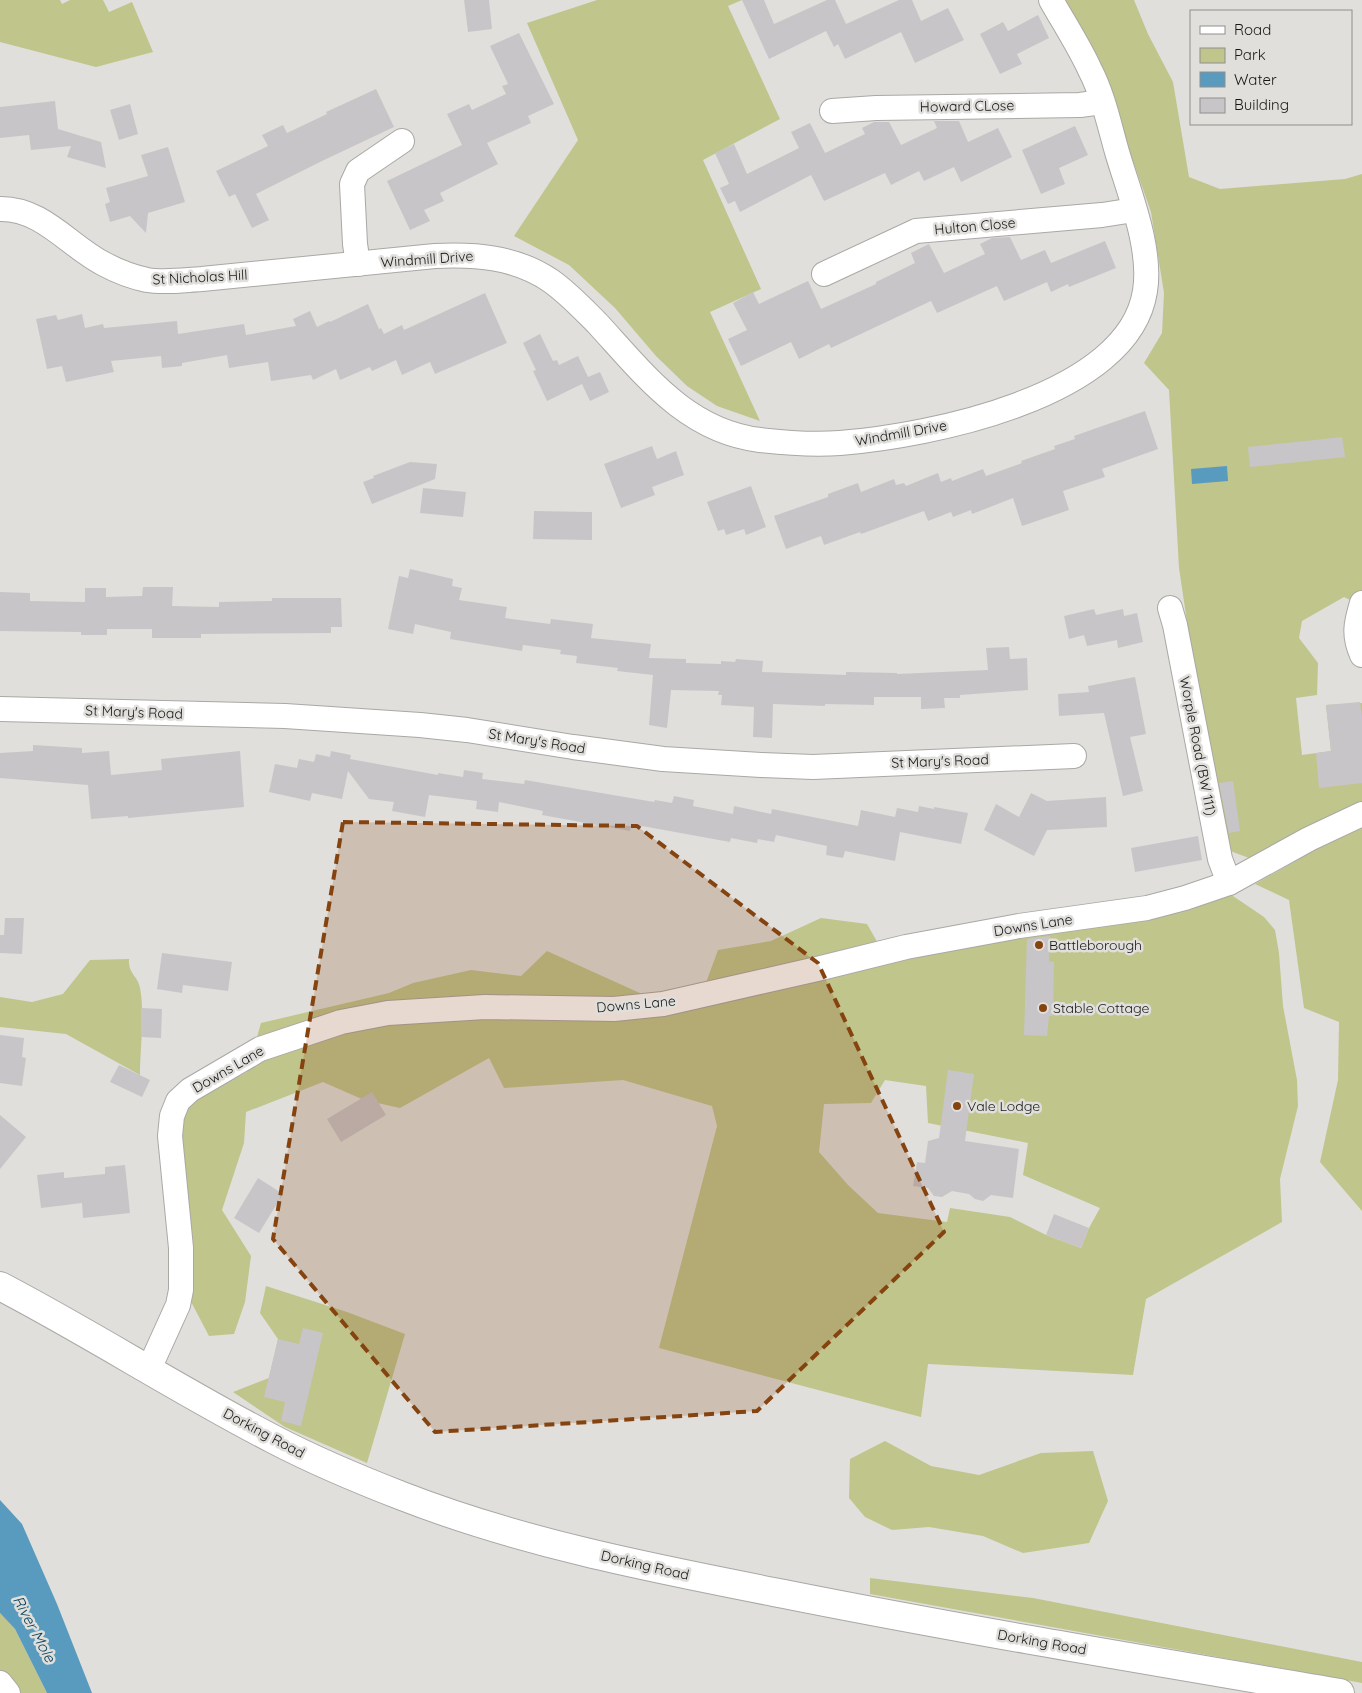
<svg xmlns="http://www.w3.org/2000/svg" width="1362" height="1693" font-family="Quicksand,sans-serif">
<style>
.green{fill:#c0c58c;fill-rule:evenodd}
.water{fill:#589bbe}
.building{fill:#c8c5c8}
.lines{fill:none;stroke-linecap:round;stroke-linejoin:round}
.minor-casing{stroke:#aaa8a5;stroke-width:26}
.major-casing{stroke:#aaa8a5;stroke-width:30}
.minor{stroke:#fff;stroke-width:24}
.major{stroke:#fff;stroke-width:28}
.marked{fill:#85430f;fill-opacity:0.2;stroke:#85430f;stroke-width:4;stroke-dasharray:10 6;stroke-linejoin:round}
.poi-dot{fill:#85430f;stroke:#e0dfdc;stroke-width:2}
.labels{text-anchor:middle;stroke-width:5;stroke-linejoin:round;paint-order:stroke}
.street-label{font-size:14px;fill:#181716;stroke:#e0dfdc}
.poi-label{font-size:14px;fill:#181716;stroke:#e0dfdc;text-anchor:start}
.water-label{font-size:15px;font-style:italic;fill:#003d55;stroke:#e0dfdc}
</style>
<rect width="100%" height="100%" fill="#e0dfdc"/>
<g class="green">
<polygon points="0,0 60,0 62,4 70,0 103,0 109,12 132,2 153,52 96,67 0,42"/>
<polygon points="597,0 742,0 728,6 780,119 703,160 761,289 710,312 760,421 717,406 687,386 656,356 615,308 569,265 514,236 578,140 527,23"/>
<polygon points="1062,0 1134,0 1148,34 1173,82 1189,177 1220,189 1345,179 1362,174 1362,606 1344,597 1302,621 1299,638 1318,663 1317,695 1296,698 1302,755 1331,751 1326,705 1362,703 1362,802 1249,858 1225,849 1197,689 1179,568 1169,390 1144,363 1162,333 1164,293 1151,212 1117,115"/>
<polygon points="1362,823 1362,1211 1320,1162 1338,1080 1339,1022 1304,1008 1289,900 1255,884"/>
<path d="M1230 894 1264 917 1275 930 1279 953 1283 1006 1297 1080 1298 1106 1280 1179 1282 1222 1146 1299 1133 1375 928 1364 921 1417 659 1348 717 1126 712 1106 623 1080 504 1088 489 1058 400 1108 364 1100 323 1082 246 1112 244 1143 222 1210 251 1256 245 1302 234 1334 209 1336 188 1296 180 1118 188 1102 247 1072 261 1023 389 993 413 983 471 970 521 976 547 951 653 999 704 988 718 950 771 941 821 918 867 924 879 945ZM885 1080 926 1086 928 1123 1028 1143 1023 1175 1100 1208 1089 1228 1081 1248 1046 1235 1010 1217 950 1208 947 1222 878 1213 848 1185 819 1152 824 1104 871 1103Z"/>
<path d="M129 959C128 974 138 976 140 988 145 1015 140 1048 140 1075L66 1034 0 1027V997L32 1002 63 994 90 960Z"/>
<polygon points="266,1286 347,1312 405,1334 367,1463 285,1427 233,1392 269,1378 278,1339 260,1313"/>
<polygon points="885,1441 931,1466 979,1475 1041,1453 1093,1451 1108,1501 1089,1543 1023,1553 983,1536 929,1527 892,1530 865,1517 849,1498 850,1459"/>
<polygon points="870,1578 1033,1598 1362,1662 1362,1683 870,1594"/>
<polygon points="0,1613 15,1629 47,1693 0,1693"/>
</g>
<g class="water">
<polygon points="1227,466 1228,481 1192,484 1191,469"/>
<polygon points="0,1500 22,1524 57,1604 92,1693 47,1693 15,1629 0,1613"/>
</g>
<g class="building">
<polygon points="464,0 489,0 492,29 468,32"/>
<polygon points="742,0 764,0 774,24 827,0 835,0 846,24 899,0 912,0 921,21 948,8 964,40 915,63 901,32 845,59 838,44 834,47 826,31 769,59"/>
<polygon points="1038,15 1049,38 1017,54 1022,64 1000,74 980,34 1003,22 1008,31"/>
<polygon points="519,33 554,104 528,116 531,123 487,143 498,164 440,193 444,201 424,210 430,221 410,230 387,181 462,145 447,114 469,104 472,110 506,94 502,86 508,84 490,46"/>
<polygon points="376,89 394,127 324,160 256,194 269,220 252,228 235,194 229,197 216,171 268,146 262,135 283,125 287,133 327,114 326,112"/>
<polygon points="55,101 58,129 101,142 106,168 67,157 71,146 31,150 29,135 0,138 0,107"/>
<polygon points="130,104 138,134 119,140 110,110"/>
<polygon points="934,121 959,121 968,142 998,128 1012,157 961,182 954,167 924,181 919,171 891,185 885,173 824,201 811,175 740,212 735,201 728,204 720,188 729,184 715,153 734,144 747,174 799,148 791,132 810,123 825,153 865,134 862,128 874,122 889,122 901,145 937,128"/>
<polygon points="1075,126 1088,155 1059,168 1065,184 1041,194 1022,150"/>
<polygon points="168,147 185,202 148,213 146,233 130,216 110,222 105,204 110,202 106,188 148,176 141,155"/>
<polygon points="1010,237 1021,260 1045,250 1051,263 1105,241 1116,268 1069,287 1068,284 1051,292 1047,282 1004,301 997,286 937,313 931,301 831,348 829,344 799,359 791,342 741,366 728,339 747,330 733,303 753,292 759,304 808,281 821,309 876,284 876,282 915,263 911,253 929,244 944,273 985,254 980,244 992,238"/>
<polygon points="485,293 507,343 435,374 430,362 402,375 396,360 372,371 370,367 340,380 336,369 313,380 311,375 271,381 268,362 229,368 227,355 182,363 182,366 162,368 161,356 111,361 114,372 66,382 62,366 47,369 36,319 56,315 58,320 82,314 85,328 103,324 104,328 177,321 178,334 244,324 246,335 296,326 293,319 310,311 317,327 329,321 330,322 368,304 379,329 381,328 384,334 402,325 404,330"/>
<polygon points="540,334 553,361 557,360 559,365 578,356 588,377 600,372 609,392 590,401 582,384 547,401 533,371 536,370 523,343"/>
<polygon points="1145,411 1158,449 1102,469 1105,477 1063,491 1069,510 1022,526 1013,498 972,514 971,510 953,517 951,512 928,521 924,511 861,534 860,532 824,545 821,536 786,549 774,516 828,497 828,494 858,483 861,492 894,479 896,485 904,483 906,486 938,473 941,482 951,478 952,481 983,469 986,476 1022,463 1021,461 1055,449 1054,446 1075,439 1074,436"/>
<polygon points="1342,437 1345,457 1250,467 1248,447"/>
<polygon points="652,446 657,459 676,451 684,475 652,487 655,495 621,508 604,464"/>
<polygon points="410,462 437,464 435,479 372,504 363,482 374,478 373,476"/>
<polygon points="751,486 766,527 746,535 744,529 726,535 724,529 718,531 707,502"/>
<polygon points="423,488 466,492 463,517 420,513"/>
<polygon points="534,511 592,512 592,540 533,539"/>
<polygon points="410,569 453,579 452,586 462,588 459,600 507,607 505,618 550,624 551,619 593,624 591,638 651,644 649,658 686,659 686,663 721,664 721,661 735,662 736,659 763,661 762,672 846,675 846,672 897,673 897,674 988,670 986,648 1009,647 1010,659 1027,658 1028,690 960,695 960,698 944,698 945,708 921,709 921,697 874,697 874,705 825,704 825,706 773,704 772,738 753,737 754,707 721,705 722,695 718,695 719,691 671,690 667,728 649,725 653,675 617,671 618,668 576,663 577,656 560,654 561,650 523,645 522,651 450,639 451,632 415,624 413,634 388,629 399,576 408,578"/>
<polygon points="143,587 173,587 172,606 219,607 219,602 272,601 272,598 341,598 342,627 331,627 331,633 201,634 201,638 152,638 152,629 107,629 107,635 81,635 81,632 0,631 0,592 30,593 30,601 85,602 85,588 106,588 106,597 142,596"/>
<polygon points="1094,609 1096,615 1123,609 1124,616 1137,613 1143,642 1118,648 1117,640 1087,646 1084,635 1069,639 1064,616"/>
<polygon points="1135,677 1146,734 1130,737 1143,791 1123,796 1104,713 1059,716 1058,694 1089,692 1088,686"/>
<polygon points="1360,702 1362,718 1362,783 1319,788 1316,753 1331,751 1326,705"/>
<polygon points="33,745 82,748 82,753 109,751 111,775 162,770 161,759 240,751 244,807 128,818 128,816 91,819 88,785 0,778 0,753 33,751"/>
<polygon points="331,751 351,755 350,759 438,775 438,773 463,777 464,770 483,773 482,779 524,784 525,780 654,802 655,800 672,803 674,796 694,800 693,806 733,814 734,806 771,814 772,809 858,826 861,810 895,817 897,808 918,812 919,806 934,809 934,807 968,813 961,844 900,832 895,861 845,851 843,858 826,855 827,846 776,835 774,842 758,839 757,843 731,838 730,842 631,824 630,831 542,815 543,811 499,802 498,812 476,809 477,801 429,795 425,817 392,811 394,802 369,799 348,771 342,799 312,793 310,801 269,792 275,764 297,768 299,759 314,762 316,754 330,757"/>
<polygon points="1233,781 1240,831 1229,833 1219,783"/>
<polygon points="1031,793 1047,801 1106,797 1107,827 1047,830 1034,856 984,830 996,804 1019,817"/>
<polygon points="1198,836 1202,860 1135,872 1131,848"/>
<polygon points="5,918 24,918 22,954 0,953 0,935 4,935"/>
<polygon points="1050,936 1049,961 1054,962 1053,1016 1049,1016 1047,1036 1024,1035 1027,939"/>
<polygon points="162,953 232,962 228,991 183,985 182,993 157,989"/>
<polygon points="141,1008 162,1009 161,1038 141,1037"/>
<polygon points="0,1035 24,1038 22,1057 26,1058 22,1086 0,1083"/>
<polygon points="119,1065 150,1080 142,1097 110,1082"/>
<polygon points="948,1070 974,1074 965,1141 1019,1149 1013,1198 991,1195 983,1201 975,1199 969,1194 952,1191 942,1197 934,1196 928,1188 913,1186 917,1162 925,1163 928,1141 939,1138"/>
<polygon points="372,1092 386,1115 341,1142 327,1119"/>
<polygon points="0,1115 26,1137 0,1169"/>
<polygon points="125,1165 130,1213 83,1218 82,1203 41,1208 37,1175 64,1172 64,1178 105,1174 105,1167"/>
<polygon points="258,1178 283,1194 259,1233 234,1218"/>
<polygon points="1054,1214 1089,1228 1081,1248 1046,1235"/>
<polygon points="303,1328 323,1333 301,1426 281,1421 285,1402 264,1397 278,1339 299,1344"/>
</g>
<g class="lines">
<defs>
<g id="minor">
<polyline points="832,111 876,108 1080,105 1102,102"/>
<path d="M0 209C42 208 69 246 104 264 117 271 133 277 147 280 165 283 184 280 202 279L435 256C476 254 516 257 551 281 568 293 582 308 597 323 644 374 686 431 760 440 786 443 814 445 840 443 928 436 1129 397 1145 291 1152 248 1129 193 1117 152 1109 124 1103 95 1090 70 1079 46 1064 23 1051 0"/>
<polyline points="358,264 355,244 352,184 358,171 402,141"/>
<polyline points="824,274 916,231 1102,215 1134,210"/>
<path d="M1362 603C1356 623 1353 635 1362 655"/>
<polyline points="1170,608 1175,625 1220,859 1229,883"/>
<polyline points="0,709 285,716 420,725 467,730 573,747 663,759 761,765 813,767 1074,756"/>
<polyline points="149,1369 178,1305 181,1290 181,1248 170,1136 172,1116 178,1101 190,1090 260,1049 341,1022 388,1013 485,1007 614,1009 663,1004 817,969 906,947 1019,926 1147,908 1185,898 1229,883 1309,839 1362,814"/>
<polyline points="0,1683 8,1693"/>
</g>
<path id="major" d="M0 1286C92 1334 180 1391 273 1439 315 1461 358 1479 402 1496 528 1545 662 1570 794 1596 976 1632 1158 1662 1340 1693"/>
</defs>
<use href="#minor" class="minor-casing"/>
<use href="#major" class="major-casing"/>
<use href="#minor" class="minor"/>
<use href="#major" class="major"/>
</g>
<path class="marked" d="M343 822 637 826 818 963 944 1232 757 1411 435 1432 273 1239Z"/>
<g class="poi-dot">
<circle cx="1039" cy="945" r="5"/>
<circle cx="1043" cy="1008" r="5"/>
<circle cx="957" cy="1106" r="5"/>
</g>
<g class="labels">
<g class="street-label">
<text transform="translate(967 106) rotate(-1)" y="5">Howard CLose</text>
<text transform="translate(975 226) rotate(-5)" y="5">Hulton Close</text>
<text transform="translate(427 259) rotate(-4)" y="5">Windmill Drive</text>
<text transform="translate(200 277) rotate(-3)" y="5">St Nicholas Hill</text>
<text transform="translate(901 433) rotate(-10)" y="5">Windmill Drive</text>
<text transform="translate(134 712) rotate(2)" y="5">St Mary's Road</text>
<text transform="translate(537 741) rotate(9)" y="5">St Mary's Road</text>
<text transform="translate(1198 746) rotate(79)" y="5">Worple Road (BW 111)</text>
<text transform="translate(940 761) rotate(-2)" y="5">St Mary's Road</text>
<text transform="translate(1033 925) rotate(-9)" y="5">Downs Lane</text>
<text transform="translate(636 1004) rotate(-5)" y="5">Downs Lane</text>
<text transform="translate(228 1069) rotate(-30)" y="5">Downs Lane</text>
<text transform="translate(264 1433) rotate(28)" y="5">Dorking Road</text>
<text transform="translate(645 1565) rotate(13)" y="5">Dorking Road</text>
<text transform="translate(1042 1642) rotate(10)" y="5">Dorking Road</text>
</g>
<g class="poi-label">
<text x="1049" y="950">Battleborough</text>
<text x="1053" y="1013">Stable Cottage</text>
<text x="967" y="1111">Vale Lodge</text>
</g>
<g class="water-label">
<text transform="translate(34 1629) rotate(62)" y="5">River Mole</text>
</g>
</g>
<rect x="1190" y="10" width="162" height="115" fill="#e0dfdc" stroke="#908f8d"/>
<rect x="1200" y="26" width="25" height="8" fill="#ffffff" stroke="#908f8d"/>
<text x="1234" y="35" font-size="15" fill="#181716">Road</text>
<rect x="1200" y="48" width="25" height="15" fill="#c0c58c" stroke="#908f8d"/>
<text x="1234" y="60" font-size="15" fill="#181716">Park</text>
<rect x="1200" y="72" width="25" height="15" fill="#589bbe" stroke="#908f8d"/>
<text x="1234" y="85" font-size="15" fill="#181716">Water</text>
<rect x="1200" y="98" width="25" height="15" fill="#c8c5c8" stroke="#908f8d"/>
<text x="1234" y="110" font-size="15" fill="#181716">Building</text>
</svg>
